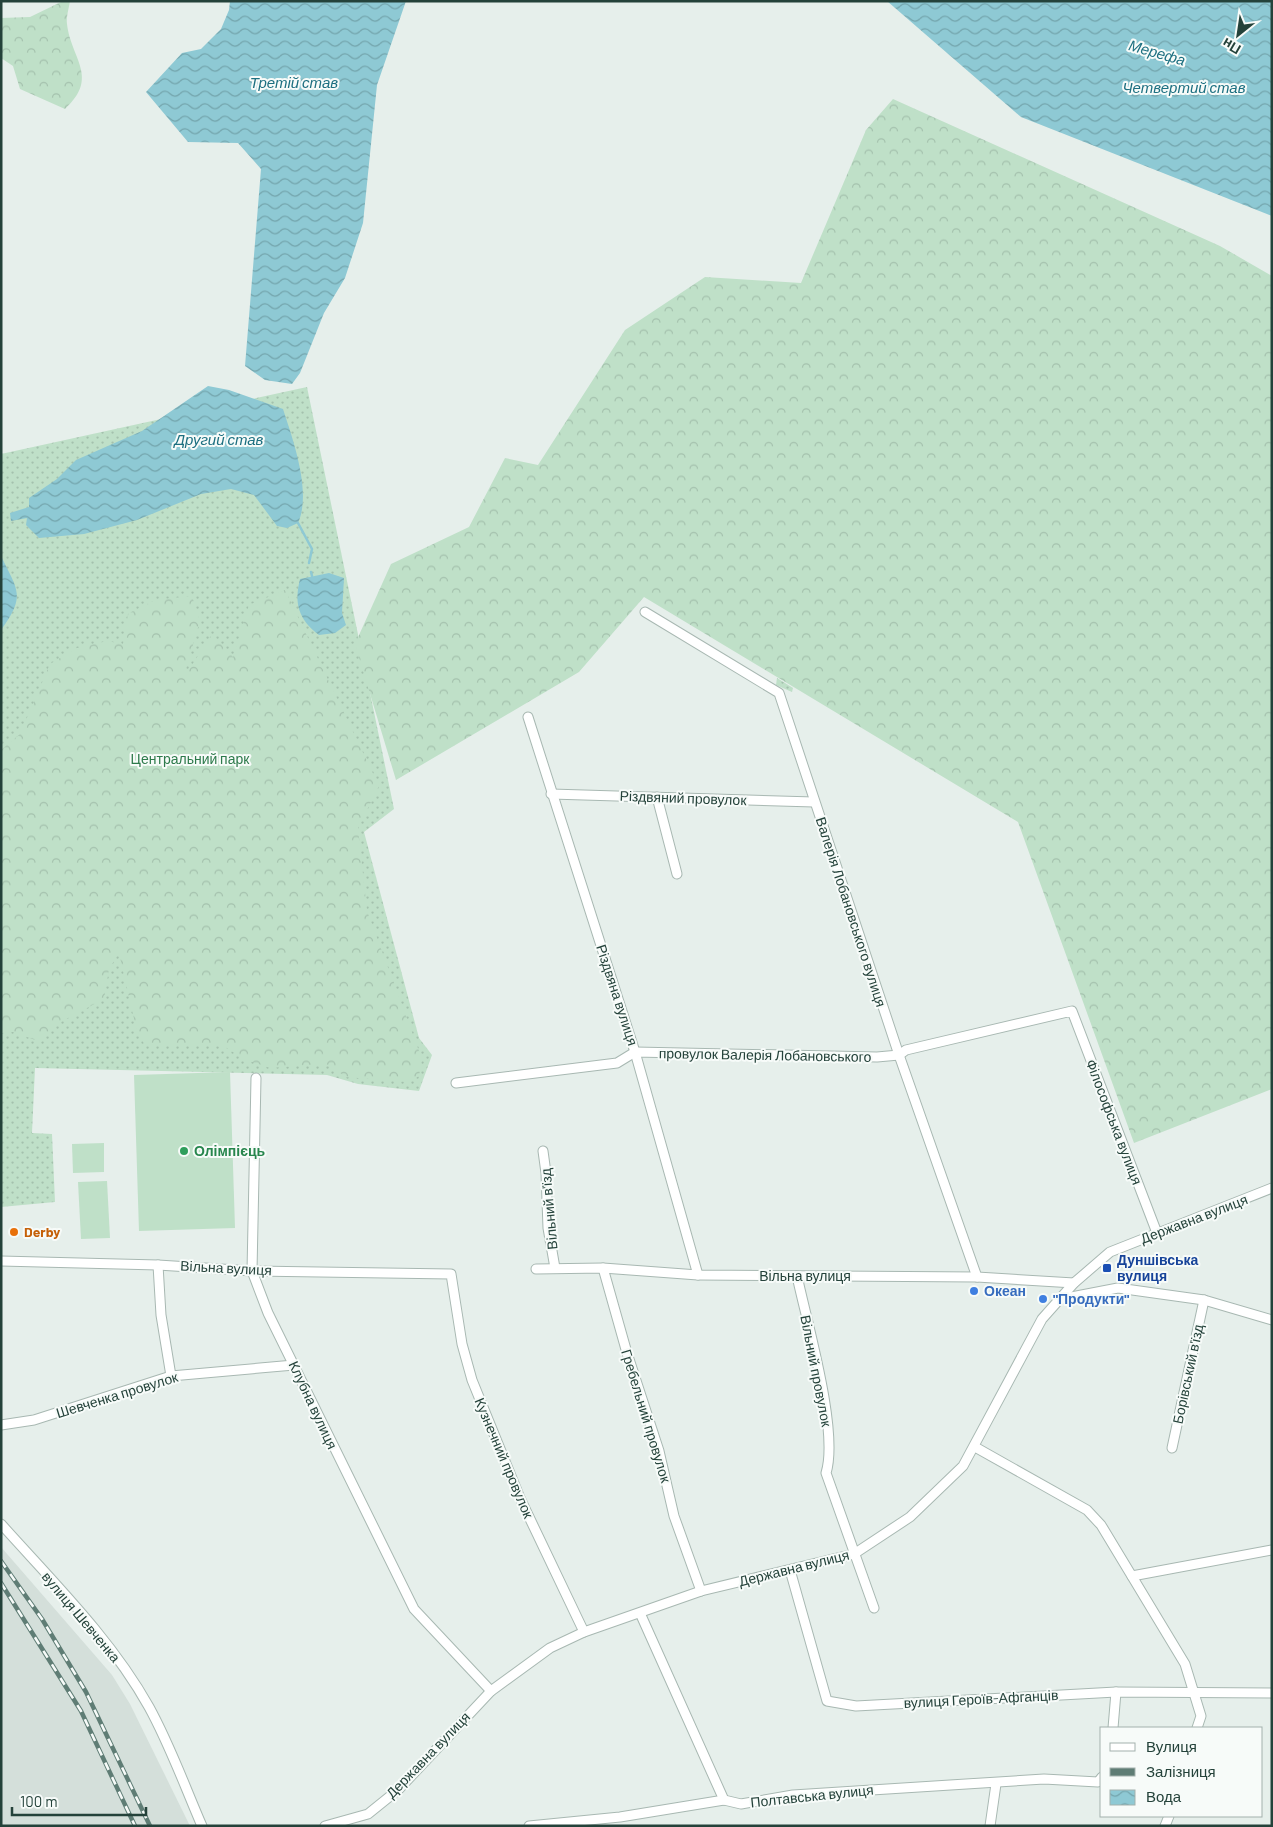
<svg xmlns="http://www.w3.org/2000/svg" width="1273" height="1827" font-family="Barlow,sans-serif">
<style>
.built{fill:#d4dfda}
.grass{fill:url(#grass-dots)}
.forest{fill:url(#forest-crowns)}
.garden{fill:#bfe0c8}
.water{fill:url(#water-waves)}
.lines{fill:none;stroke-linecap:round;stroke-linejoin:round}
.stream{stroke:#8ec9d4;stroke-width:2.5}
.minor-casing{stroke:#a8b8b2;stroke-width:11}
.minor{stroke:#fff;stroke-width:9}
.rail-casing{stroke:#5f7d75;stroke-width:4.5}
.rail{stroke:#f7fbf9;stroke-width:2.5;stroke-dasharray:8;stroke-linecap:butt}
.leisure-dot{fill:#2e9e5b;stroke:#f7fbf9;stroke-width:2}
.food-dot{fill:#e8710a;stroke:#f7fbf9;stroke-width:2}
.transit-dot{fill:#1a4fb4;stroke:#f7fbf9;stroke-width:2}
.shop-dot{fill:#3f7fe0;stroke:#f7fbf9;stroke-width:2}
.labels{text-anchor:middle;stroke-width:4;stroke-linejoin:round;paint-order:stroke}
.park-label{font-size:14px;fill:#2d7a4b;stroke:#f7fbf9}
.street-label{font-size:14px;fill:#24423a;stroke:#f7fbf9}
.leisure-label{font-size:14px;font-weight:bold;fill:#27864d;stroke:#f7fbf9;text-anchor:start}
.food-label{font-size:14px;font-weight:bold;fill:#c56008;stroke:#f7fbf9;text-anchor:start}
.transit-label{font-size:14px;font-weight:bold;fill:#164399;stroke:#f7fbf9;text-anchor:start}
.shop-label{font-size:14px;font-weight:bold;fill:#366cbe;stroke:#f7fbf9;text-anchor:start}
.water-label{font-size:15px;font-style:italic;fill:#1c6f80;stroke:#f7fbf9}
</style>
<defs>
<pattern id="grass-dots" width="8" height="8" patternUnits="userSpaceOnUse" patternTransform="scale(1.25)"><rect width="8" height="8" fill="#bfe0c8"/><path d="M2 2h.1M6 6h.1" fill="none" stroke="#a4c1ad" stroke-width="1.8" stroke-linecap="round"/></pattern>
<pattern id="forest-crowns" width="20" height="18" patternUnits="userSpaceOnUse" patternTransform="scale(1.25)"><rect width="20" height="18" fill="#bfe0c8"/><path d="M2 6a3 3 0 1 1 6 0M12 15a3 3 0 1 1 6 0" fill="none" stroke="#a4c1ad"/></pattern>
<pattern id="water-waves" width="16" height="10" patternUnits="userSpaceOnUse" patternTransform="scale(1.25)"><rect width="16" height="10" fill="#8ec9d4"/><path d="M0 5q4-4 8 0t8 0" fill="none" stroke="#74a5ad"/></pattern>
</defs>
<rect width="100%" height="100%" fill="#e6efeb"/>
<polygon class="built" points="1,1547 112,1675 130,1704 190,1826 1,1826"/>
<g class="grass">
<polygon points="307,387 394,809 364,832 419,1038 432,1055 419,1091 358,1084 327,1075 35,1068 32,1133 52,1134 55,1202 1,1207 1,454"/>
<polygon points="777,678 793,688 792,692 776,685"/>
</g>
<g class="forest">
<path d="M63 1H70C69 8 66 17 67 24 71 59 100 77 65 109L20 89 13 66 1 58V18L30 17Z"/>
<polygon points="893,99 1220,246 1272,276 1272,1089 1134,1143 1018,822 644,597 579,672 396,780 355,644 391,564 469,527 505,458 538,465 625,330 705,277 801,283 866,130"/>
<polygon points="285,590 379,786 358,828 367,911 422,1059 419,1076 409,1082 345,1077 331,1065 320,1064 270,1068 244,1059 225,1047 208,1045 145,1045 137,1032 119,953 109,969 104,999 53,1026 41,1042 13,1032 1,1033 1,750 20,734 50,664 77,648 107,641 123,644 128,614 155,600 192,596 200,621 183,679 212,634 233,657 249,605"/>
</g>
<g class="garden">
<polygon points="230,1072 235,1228 139,1231 134,1075"/>
<polygon points="104,1143 104,1172 73,1173 72,1144"/>
<polygon points="107,1181 110,1238 81,1239 78,1182"/>
</g>
<g class="water">
<polygon points="230,1 406,1 377,85 363,223 345,278 324,313 300,373 292,384 265,380 245,366 261,169 238,143 188,142 146,92 182,53 201,49 221,29 229,10"/>
<polygon points="887,1 1272,1 1272,216 1021,117"/>
<path d="M208 386 229 390 283 409C293 440 312 492 298 523L287 528 277 526 254 495 231 489 201 494 137 520 84 534 39 538 26 525 27 518 11 521 10 513 29 507V498L57 479 76 460 142 431Z"/>
<path d="M1 556C18 591 26 596 1 630Z"/>
<path d="M329 573 344 578 342 613 346 625 335 633 319 635C298 619 294 603 300 579Z"/>
</g>
<g class="lines">
<g class="stream">
<polyline points="298,523 312,549 309,563"/>
<polyline points="311,572 312,576"/>
</g>
<defs>
<g id="minor">
<polyline points="645,612 779,693 899,1055 977,1277"/>
<polyline points="528,717 635,1052 698,1275"/>
<polyline points="551,794 814,802"/>
<polyline points="657,797 677,874"/>
<polyline points="256,1078 252,1271 268,1313 414,1609 491,1691"/>
<polyline points="456,1083 617,1063 635,1052 877,1057 899,1055 906,1050 1072,1011 1157,1233"/>
<polyline points="543,1151 546,1173 548,1228 555,1268"/>
<polyline points="1,1261 158,1265 252,1271 451,1274 462,1344 472,1380 520,1498 584,1632"/>
<polyline points="158,1265 161,1315 171,1376"/>
<polyline points="603,1268 627,1353 659,1451 674,1516 701,1591"/>
<polyline points="536,1269 603,1268 698,1275 977,1277 1074,1283"/>
<path d="M797 1276C807 1323 839 1431 826 1473L874 1608"/>
<polyline points="1061,1299 1118,1288 1204,1300 1272,1320"/>
<polyline points="1,1425 34,1420 171,1376 294,1365"/>
<polyline points="975,1447 1087,1510 1101,1525 1185,1664 1201,1716 1197,1728"/>
<polyline points="1172,1448 1204,1300"/>
<path d="M1 1524C53 1582 111 1639 149 1707 170 1745 185 1787 202 1826"/>
<polyline points="790,1570 827,1701 856,1706 1116,1692 1272,1693"/>
<polyline points="1132,1576 1272,1550"/>
<polyline points="640,1613 724,1800 741,1804 793,1795 1044,1779 1098,1782 1102,1777"/>
<polyline points="1113,1728 1116,1692"/>
<polyline points="325,1826 368,1814 399,1789 491,1691 550,1648 584,1632 701,1591 854,1554 910,1517 963,1466 1042,1319 1074,1283 1110,1252 1272,1188"/>
<polyline points="529,1826 620,1817 724,1800"/>
<polyline points="990,1826 996,1784"/>
<polyline points="1165,1826 1169,1816"/>
</g>
</defs>
<use href="#minor" class="minor-casing"/>
<use href="#minor" class="minor"/>
<defs>
<g id="rail">
<polyline points="1,1561 42,1619 86,1692 150,1826"/>
<polyline points="1,1583 81,1711 135,1826"/>
</g>
</defs>
<use href="#rail" class="rail-casing"/>
<use href="#rail" class="rail"/>
</g>
<circle class="leisure-dot" cx="184" cy="1151" r="5"/>
<circle class="food-dot" cx="14" cy="1232" r="5"/>
<rect class="transit-dot" x="1102" y="1263" width="10" height="10" rx="2.5"/>
<g class="shop-dot">
<circle cx="974" cy="1291" r="5"/>
<circle cx="1043" cy="1299" r="5"/>
</g>
<g class="labels">
<g class="park-label">
<text x="190" y="764">Центральний парк</text>
</g>
<g class="street-label">
<text transform="translate(683 798) rotate(2)" y="5">Різдвяний провулок</text>
<text transform="translate(851 912) rotate(72)" y="5">Валерія Лобановського вулиця</text>
<text transform="translate(617 995) rotate(72)" y="5">Різдвяна вулиця</text>
<text transform="translate(765 1055) rotate(1)" y="5">провулок Валерія Лобановського</text>
<text transform="translate(1114 1122) rotate(69)" y="5">Філософська вулиця</text>
<text transform="translate(549 1209) rotate(-95)" y="5">Вільний в'їзд</text>
<text transform="translate(1194 1219) rotate(-21)" y="5">Державна вулиця</text>
<text transform="translate(226 1268) rotate(3)" y="5">Вільна вулиця</text>
<text x="805" y="1281">Вільна вулиця</text>
<text transform="translate(816 1371) rotate(79)" y="5">Вільний провулок</text>
<text transform="translate(1188 1374) rotate(-78)" y="5">Борівський в'їзд</text>
<text transform="translate(117 1395) rotate(-17)" y="5">Шевченка провулок</text>
<text transform="translate(313 1405) rotate(65)" y="5">Клубна вулиця</text>
<text transform="translate(646 1416) rotate(73)" y="5">Гребельний провулок</text>
<text transform="translate(504 1458) rotate(67)" y="5">Кузнечний провулок</text>
<text transform="translate(794 1568) rotate(-14)" y="5">Державна вулиця</text>
<text transform="translate(81 1617) rotate(50)" y="5">вулиця Шевченка</text>
<text transform="translate(981 1699) rotate(-3)" y="5">вулиця Героїв-Афганців</text>
<text transform="translate(428 1755) rotate(-46)" y="5">Державна вулиця</text>
<text transform="translate(812 1796) rotate(-6)" y="5">Полтавська вулиця</text>
</g>
<g class="leisure-label">
<text x="194" y="1156">Олімпієць</text>
</g>
<g class="food-label">
<text x="24" y="1237">Derby</text>
</g>
<g class="transit-label">
<text x="1117" y="1265">Дуншівська<tspan x="1117" dy="16">вулиця</tspan></text>
</g>
<g class="shop-label">
<text x="984" y="1296">Океан</text>
<text x="1053" y="1304">"Продукти"</text>
</g>
<g class="water-label">
<text transform="translate(1157 53) rotate(16)" y="5">Мерефа</text>
<text x="294" y="88">Третій став</text>
<text x="1184" y="93">Четвертий став</text>
<text x="219" y="445">Другий став</text>
</g>
</g>
<rect width="1273" height="1827" fill="none" stroke="#24423a" stroke-width="5"/>
<rect x="1100" y="1727" width="162" height="90" fill="#f7fbf9" stroke="#a3b1ad"/>
<rect x="1110" y="1743" width="25" height="8" fill="#ffffff" stroke="#a3b1ad"/>
<text x="1146" y="1752" font-size="15" fill="#24423a">Вулиця</text>
<rect x="1110" y="1768" width="25" height="8" fill="#5f7d75" stroke="#a3b1ad"/>
<text x="1146" y="1777" font-size="15" fill="#24423a">Залізниця</text>
<rect x="1110" y="1790" width="25" height="15" fill="url(#water-waves)" stroke="#a3b1ad"/>
<text x="1146" y="1802" font-size="15" fill="#24423a">Вода</text>
<g transform="translate(1238 35) rotate(210)" stroke="#f7fbf9" stroke-width="4" paint-order="stroke">
<path d="M0-4L9 19L0 12L-9 19Z" fill="#24423a"/>
<text y="-8" font-size="14" font-weight="bold" text-anchor="middle" fill="#24423a">Пн</text>
</g>
<path d="M12 1807v8h134v-8" fill="none" stroke="#24423a" stroke-width="2.5"/>
<text x="20" y="1807" font-size="15" fill="#24423a" stroke="#f7fbf9" stroke-width="4" paint-order="stroke">100 m</text>
</svg>
